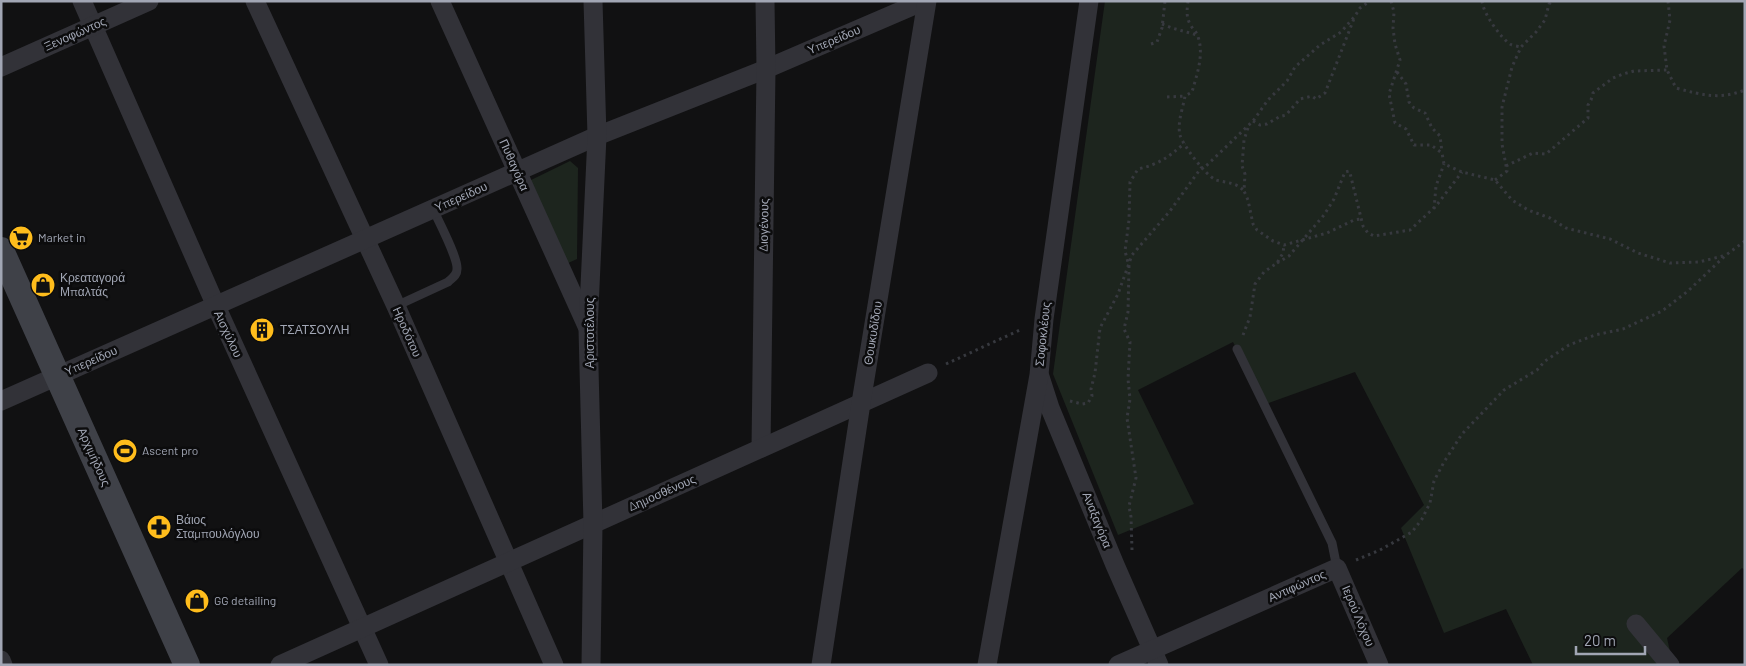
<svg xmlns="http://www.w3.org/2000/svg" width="1746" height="666" font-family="Barlow,sans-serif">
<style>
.green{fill:#1d251e}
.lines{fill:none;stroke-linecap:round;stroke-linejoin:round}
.path{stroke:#37393f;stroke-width:3;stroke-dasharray:2.5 4;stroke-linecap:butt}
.lane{stroke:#323238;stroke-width:9}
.street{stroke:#323238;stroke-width:19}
.secondary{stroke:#3f4148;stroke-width:26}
.labels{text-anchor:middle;stroke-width:5;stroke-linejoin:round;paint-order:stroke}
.street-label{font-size:12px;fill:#a1a6b4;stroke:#0c0c0d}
.poi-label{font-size:12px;fill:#a1a6b4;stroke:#0c0c0d;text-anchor:start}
</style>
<rect width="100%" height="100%" fill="#111112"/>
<g class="green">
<polygon points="1105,1 1745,1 1745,570 1742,568 1667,638 1673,665 1533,665 1506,609 1444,633 1401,528 1424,505 1355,372 1266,404 1233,342 1138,390 1194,504 1118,535 1053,374"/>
<polygon points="570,161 578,168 577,259 566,264 529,181"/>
</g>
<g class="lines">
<g class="path">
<path d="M1188 1C1187 9 1186 17 1190 24 1192 28 1195 31 1197 34 1205 53 1197 74 1192 92L1185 96C1183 108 1177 123 1180 135 1182 144 1206 176 1216 180 1226 183 1236 182 1244 191"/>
<polyline points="1391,1 1394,12 1393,28 1395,44 1400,60 1389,94 1395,123 1406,129 1414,145 1431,145 1442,153 1444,164 1462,172 1495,180 1512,200 1528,210 1550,218 1566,228 1610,239 1638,253 1670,263 1699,262 1723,256"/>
<path d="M1482 1C1483 13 1500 37 1510 44 1513 46 1518 46 1521 47"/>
<path d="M1668 1 1670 20 1664 46 1667 70 1676 88C1702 95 1719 100 1745 90"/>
<polyline points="1162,24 1172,28 1197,35"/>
<polyline points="1151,44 1157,42 1162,28 1165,1"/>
<polyline points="1397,72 1406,84 1409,102 1414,108 1425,113 1432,128 1440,136 1442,152"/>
<polyline points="1167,97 1185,96"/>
<polyline points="1253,121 1260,125 1267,124 1279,117 1286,115 1300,99 1312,96 1316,99 1325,93 1355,16"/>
<polyline points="1248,128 1244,140 1242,166 1245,174 1244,191 1248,200 1253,224 1257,230 1273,241 1284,245 1327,233 1354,220 1361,219"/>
<polyline points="1506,166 1533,153 1546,154 1588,118 1588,105 1591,100 1593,93 1613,78 1623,74 1634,71 1667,70"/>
<polyline points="1495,180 1507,171 1502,144 1502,107 1512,67 1521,47 1536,32 1545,20 1549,4 1552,1"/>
<polyline points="1434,209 1436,186 1444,164"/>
<polyline points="1277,263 1289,256 1324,215 1334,199 1345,172 1349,171 1350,173 1363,226 1368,233 1374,236 1410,230 1436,206 1462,172"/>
<polyline points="1243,335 1250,317 1255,284 1264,272 1277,263 1283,253 1284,245"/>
<polyline points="946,364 1022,329"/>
<polyline points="1070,401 1082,404 1088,403 1092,396 1091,389 1095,373 1100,328 1118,294 1132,255 1170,211 1201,168 1205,167 1253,121 1268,100 1287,81 1295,67 1320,45 1341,32 1355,16 1360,8 1370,1"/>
<path d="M1132 550 1131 517 1129 506 1136 478 1127 418 1130 399 1128 379 1130 342 1124 329 1128 312 1129 266 1125 251 1129 220 1130 182 1138 169C1160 164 1168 157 1185 143"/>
<polyline points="1356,560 1380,550 1412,532 1422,519 1430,503 1434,481 1444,462 1462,434 1504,390 1537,370 1545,361 1569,345 1595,335 1623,329 1662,311 1688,291 1726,255 1745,241"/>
</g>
<g class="lane">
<path d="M396 306 448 282C452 278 457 276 457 269 458 258 439 222 433 209"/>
<polyline points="1237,349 1332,543 1337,568"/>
</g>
<g class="street">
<polyline points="82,1 216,306 379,665"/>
<polyline points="255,1 396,306 554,665"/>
<polyline points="440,1 587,326"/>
<polyline points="1,67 149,1"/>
<polyline points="1040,377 1050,408 1115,565 1159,665"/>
<polyline points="1,401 597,136 766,69 924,1"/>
<polyline points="761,448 766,69 765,1"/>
<polyline points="1636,624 1670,665"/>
<polyline points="1,660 3,665"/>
<polyline points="280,665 928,373"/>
<polyline points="591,665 593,524 588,329 597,136 593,1"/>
<polyline points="821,665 861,403 927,1"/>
<polyline points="987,665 1039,375 1044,319 1089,1"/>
<polyline points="1118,665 1337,568 1379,665"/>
</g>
<polyline class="secondary" points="1,250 187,665"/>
</g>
<defs>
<symbol id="supermarket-disc" viewBox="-11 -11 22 22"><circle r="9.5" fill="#ffbd1c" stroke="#0c0c0d"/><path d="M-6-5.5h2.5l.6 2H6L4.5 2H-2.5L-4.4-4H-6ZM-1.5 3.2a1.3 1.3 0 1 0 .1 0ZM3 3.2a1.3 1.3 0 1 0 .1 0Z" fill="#111"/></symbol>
<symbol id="shop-disc" viewBox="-11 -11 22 22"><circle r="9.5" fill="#ffbd1c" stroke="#0c0c0d"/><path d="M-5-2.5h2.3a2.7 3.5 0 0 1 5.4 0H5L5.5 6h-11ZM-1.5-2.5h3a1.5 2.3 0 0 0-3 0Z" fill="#111"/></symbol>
<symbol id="building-disc" viewBox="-11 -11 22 22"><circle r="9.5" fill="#ffbd1c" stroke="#0c0c0d"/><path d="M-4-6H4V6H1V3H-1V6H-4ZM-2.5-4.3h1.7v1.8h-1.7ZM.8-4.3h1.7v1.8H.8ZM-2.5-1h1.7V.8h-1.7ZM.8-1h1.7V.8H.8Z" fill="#111"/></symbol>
<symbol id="stadium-disc" viewBox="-11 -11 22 22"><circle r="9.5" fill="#ffbd1c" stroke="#0c0c0d"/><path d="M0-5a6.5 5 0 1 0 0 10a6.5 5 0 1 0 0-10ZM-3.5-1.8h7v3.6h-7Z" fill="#111"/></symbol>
<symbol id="pharmacy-disc" viewBox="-11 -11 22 22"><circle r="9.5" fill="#ffbd1c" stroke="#0c0c0d"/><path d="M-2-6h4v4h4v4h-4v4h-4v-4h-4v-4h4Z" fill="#111"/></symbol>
</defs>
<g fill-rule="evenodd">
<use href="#supermarket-disc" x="7" y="224" width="28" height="28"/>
<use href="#shop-disc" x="29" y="271" width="28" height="28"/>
<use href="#building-disc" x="248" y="316" width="28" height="28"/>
<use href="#stadium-disc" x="111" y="437" width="28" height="28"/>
<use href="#pharmacy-disc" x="145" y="513" width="28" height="28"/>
<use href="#shop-disc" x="183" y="587" width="28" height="28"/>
</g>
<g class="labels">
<g class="street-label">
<text transform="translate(75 34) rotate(-24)" y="4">Ξενοφώντος</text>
<text transform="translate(834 40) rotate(-23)" y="4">Υπερείδου</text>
<text transform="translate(514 165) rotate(66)" y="4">Πυθαγόρα</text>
<text transform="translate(461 197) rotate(-24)" y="4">Υπερείδου</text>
<text transform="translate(764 225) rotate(-89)" y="4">Διογένους</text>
<text transform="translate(407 332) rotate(66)" y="4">Ηροδότου</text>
<text transform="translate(590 333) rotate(-90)" y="4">Αριστοτέλους</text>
<text transform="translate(873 333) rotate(-81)" y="4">Θουκυδίδου</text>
<text transform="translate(228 334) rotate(65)" y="4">Αισχύλου</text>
<text transform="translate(1043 334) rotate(-84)" y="4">Σοφοκλέους</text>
<text transform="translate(91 361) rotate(-24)" y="4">Υπερείδου</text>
<text transform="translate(94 457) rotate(66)" y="4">Αρχιμήδους</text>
<text transform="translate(662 493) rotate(-24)" y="4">Δημοσθένους</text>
<text transform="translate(1097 520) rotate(68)" y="4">Αναξαγόρα</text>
<text transform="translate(1297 586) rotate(-24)" y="4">Αντιφώντος</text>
<text transform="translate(1358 616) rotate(67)" y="4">Ιερού Λόχου</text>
</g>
<g class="poi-label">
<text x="38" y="242">Market in</text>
<text x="60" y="282">Κρεαταγορά<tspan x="60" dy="14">Μπαλτάς</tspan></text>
<text x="280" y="334">ΤΣΑΤΣΟΥΛΗ</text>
<text x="142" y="455">Ascent pro</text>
<text x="176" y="524">Βάιος<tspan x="176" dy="14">Σταμπουλόγλου</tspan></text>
<text x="214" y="605">GG detailing</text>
</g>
</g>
<rect width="1746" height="666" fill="none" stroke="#a1a6b4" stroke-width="5"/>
<path d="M1576 646v8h69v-8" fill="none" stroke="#a1a6b4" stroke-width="2.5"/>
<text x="1584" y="646" font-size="15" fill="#a1a6b4" stroke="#0c0c0d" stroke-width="4" paint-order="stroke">20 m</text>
</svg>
